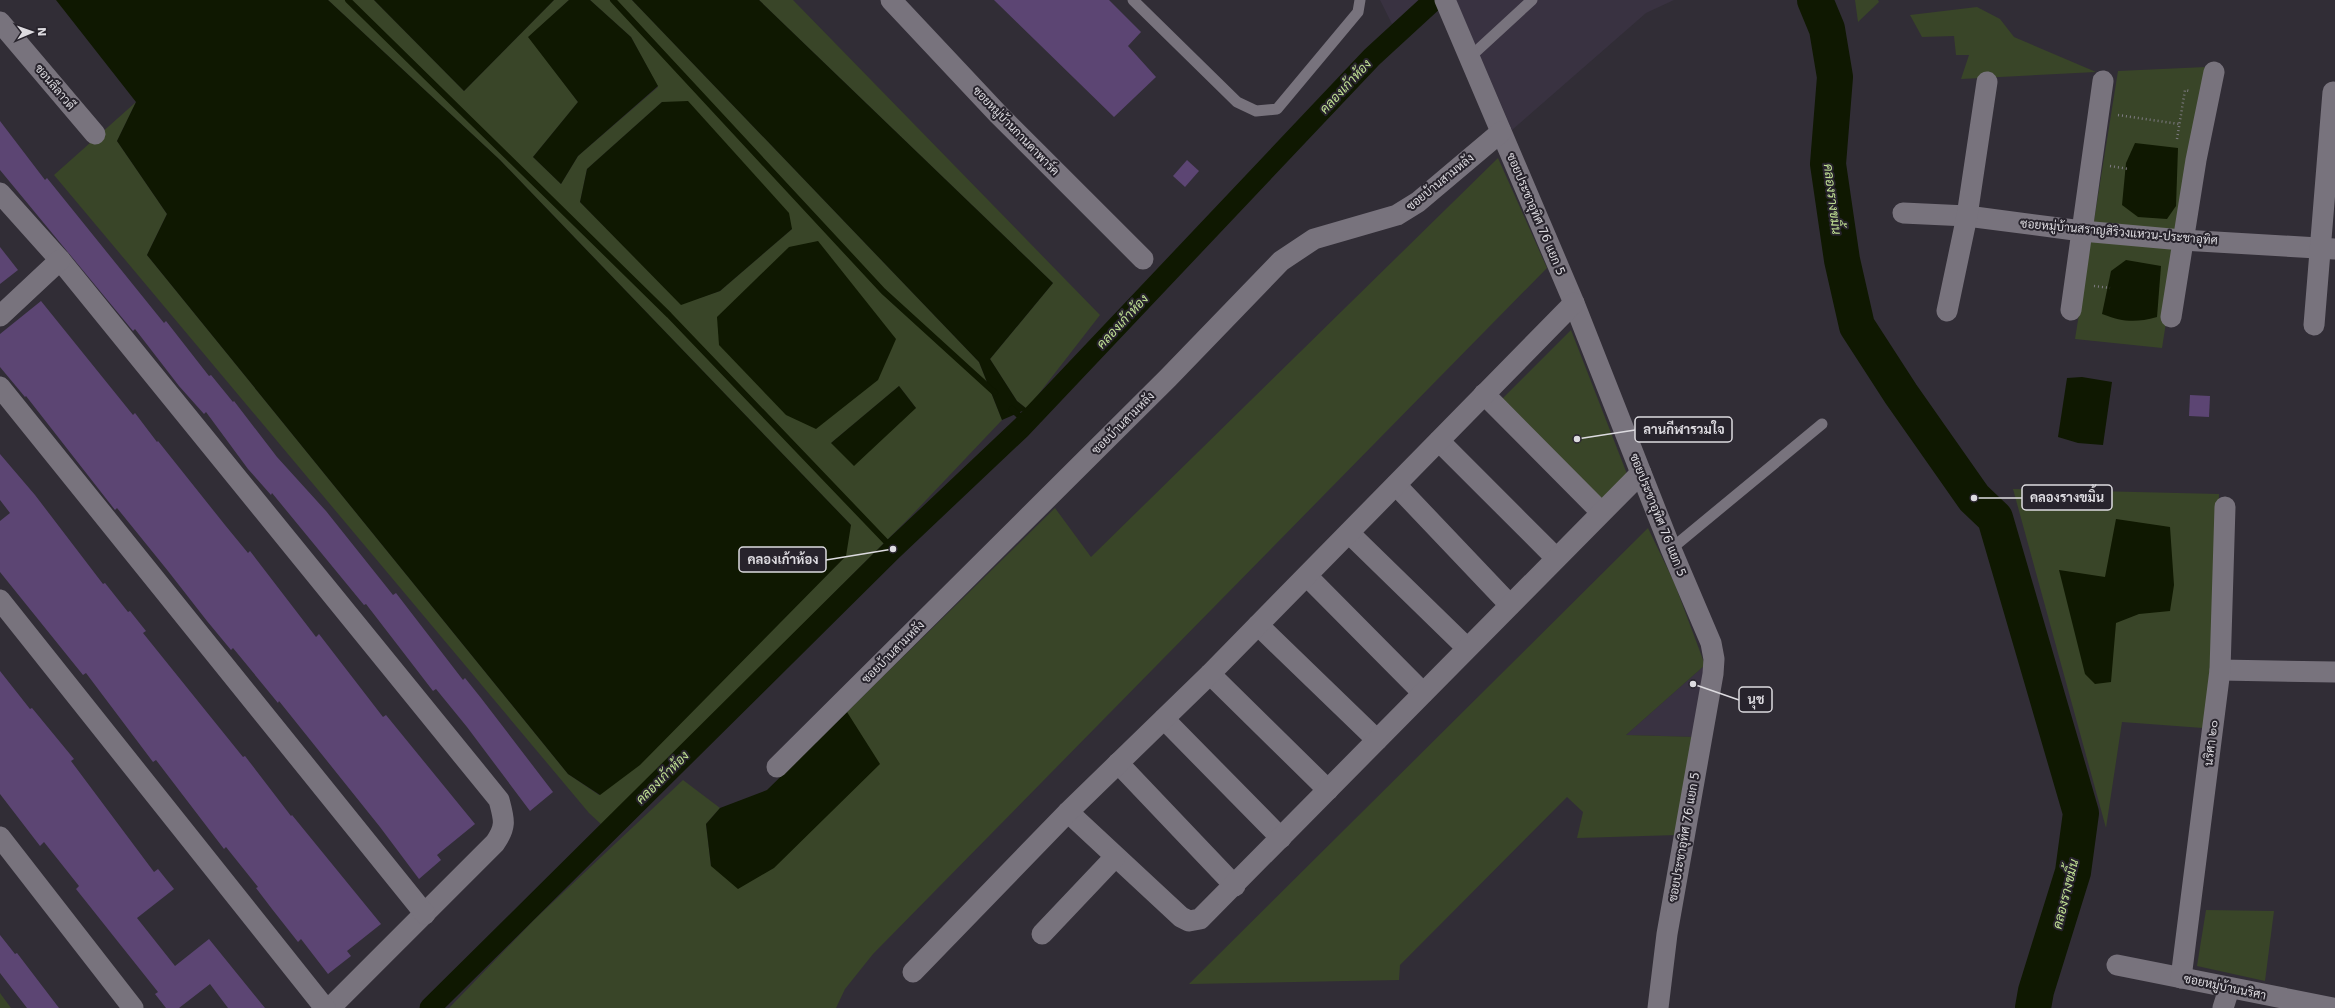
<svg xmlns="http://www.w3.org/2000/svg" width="2335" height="1008" font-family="'DejaVu Sans',Sarabun,sans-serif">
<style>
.built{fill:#393241}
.green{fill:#394528;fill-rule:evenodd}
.water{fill:#0f1801}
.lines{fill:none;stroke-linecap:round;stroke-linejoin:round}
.stream{stroke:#0f1801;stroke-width:6}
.canal{stroke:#0f1801;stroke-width:21}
.river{stroke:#0f1801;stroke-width:36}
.building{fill:#5c4573}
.path{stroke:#7e7b82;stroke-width:2.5;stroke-dasharray:1 3;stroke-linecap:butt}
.lane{stroke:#78737d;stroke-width:11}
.street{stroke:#78737d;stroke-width:21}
.labels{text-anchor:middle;stroke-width:4;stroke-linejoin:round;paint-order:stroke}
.street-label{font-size:12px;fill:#dddbe0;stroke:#27232c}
.water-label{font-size:13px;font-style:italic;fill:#c1e194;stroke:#27232c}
.leader{fill:none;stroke:#dddbe0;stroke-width:1.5}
.callout-dot{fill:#dddbe0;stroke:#27232c;stroke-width:1.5}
.callout{fill:#27232c;stroke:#dddbe0;stroke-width:1.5}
.callout-label{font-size:13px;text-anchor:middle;font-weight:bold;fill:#dddbe0}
</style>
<rect width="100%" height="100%" fill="#312d36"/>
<g class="built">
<polygon points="1380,0 1424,0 1392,24"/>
<polygon points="1456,0 1674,0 1646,13 1512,130"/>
<polygon points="1705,665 1696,737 1626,735"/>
</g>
<g class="green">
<path d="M328 0H374L464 91 554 0H569L529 37 578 102 533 157 561 184 578 156 658 87 631 37 590 0H632L979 362 1002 420 910 517 602 825 589 813 54 175 136 102 117 141 167 214 147 255 568 774 599 795 851 525 500 160ZM662 102 792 229 720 291 681 304 580 202 587 169ZM899 386 916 408 831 443Z"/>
<polygon points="759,0 793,0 1100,315 1027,409 1017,401 990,359 1053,283"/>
<polygon points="1855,0 1878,0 1879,2 1858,22"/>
<polygon points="1977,7 2000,19 2014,37 2096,72 1961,79 1969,55 1956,55 1954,36 1922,37 1910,15"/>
<polygon points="2206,67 2162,348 2075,339 2118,71"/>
<polygon points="1498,158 1547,268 873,954 845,989 836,1008 449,1008 534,920 683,780 720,808 706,824 711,866 847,712 1055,508 1091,557"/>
<polygon points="1571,330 1629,479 1604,503 1502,399"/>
<polygon points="2013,489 2219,494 2214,667 2203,728 2122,722 2106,828"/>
<polygon points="1648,528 1674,582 1705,665 1626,735 1696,737 1678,835 1577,838 1583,812 1567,797 1400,965 1399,980 1189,984"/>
<polygon points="2206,910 2274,911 2265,981 2197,966"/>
<polygon points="0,993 11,1008 0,1008"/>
</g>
<g class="water">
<polygon points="56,0 328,0 500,160 851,525 846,556 640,765 600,795 568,774 147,255 167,214 117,141 136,102"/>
<polygon points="374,0 554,0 464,91"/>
<polygon points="569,0 590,0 631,37 658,86 578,156 561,184 533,157 578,102 528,37"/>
<polygon points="632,0 759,0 1053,283 990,359 1017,401 1027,409 1002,420 979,362"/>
<polygon points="688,101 789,213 792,229 720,291 681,305 580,202 587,169 662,102"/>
<polygon points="2135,143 2178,148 2176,206 2167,219 2138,217 2122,205 2126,163"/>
<polygon points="818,241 896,339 878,380 816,429 786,415 719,345 717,317 789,247"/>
<path d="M2126 260 2161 266 2157 317C2135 323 2123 322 2102 314L2111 271Z"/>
<polygon points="2082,377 2112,382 2103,445 2078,443 2058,437 2067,378"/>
<polygon points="899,386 916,408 854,466 831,443"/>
<polygon points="2116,519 2170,527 2174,585 2170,611 2139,614 2116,623 2111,682 2095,684 2085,674 2059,570 2105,577"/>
<polygon points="847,712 880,764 774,868 738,889 711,866 706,824 720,808 767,790"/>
</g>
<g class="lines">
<g class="stream">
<polyline points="348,0 669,315 893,549"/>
<polyline points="613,0 883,291 995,393"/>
<polyline points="1012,409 1026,422"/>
</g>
<polyline class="canal" points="430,1008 893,549 1021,428 1372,57 1434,0"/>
<polyline class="river" points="1815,0 1827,29 1835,77 1828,164 1842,260 1857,326 1901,394 1974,498 1995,518 2081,813 2073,872 2036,991 2033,1008"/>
</g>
<g class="building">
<polygon points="994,0 1109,0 1141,32 1128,46 1156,77 1114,117"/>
<polygon points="0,121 45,180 47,178 164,323 166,321 209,376 211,375 233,402 234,401 277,457 326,511 393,595 396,593 463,680 465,678 481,698 553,792 530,811 467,727 436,689 433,691 366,604 364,605 272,493 271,495 248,469 206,412 204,414 179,386 135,329 133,331 0,170"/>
<polygon points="1187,160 1199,171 1185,187 1173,176"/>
<polygon points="0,247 18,270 0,284"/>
<polygon points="41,301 133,415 135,413 157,442 158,441 225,525 248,553 250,551 316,637 319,634 383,717 386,715 475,824 437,855 441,860 419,879 380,827 279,701 278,703 233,648 231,650 207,621 168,571 117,508 115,510 26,396 25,397 0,367 0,334"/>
<polygon points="2190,395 2210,396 2209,417 2189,416"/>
<polygon points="0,454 35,495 103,584 105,583 128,612 130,611 146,631 143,633 172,669 243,757 245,756 291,816 292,815 381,924 347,951 351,956 328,974 301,939 298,942 272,909 256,888 258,887 226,847 224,849 156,760 153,762 86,673 83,675 0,572 0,521 10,513 0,500"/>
<polygon points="0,671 30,709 32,708 74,759 71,761 154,872 158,869 174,889 137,918 175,966 209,939 265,1008 228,1008 210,984 179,1008 166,1008 155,994 158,992 76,889 79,886 44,842 40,846 0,794"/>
<polygon points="0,935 15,954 17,953 59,1008 27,1008 0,973"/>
</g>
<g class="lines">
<g class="path">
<polyline points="2118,115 2179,124"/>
<polyline points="2177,139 2185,90 2189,91"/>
<polyline points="2110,166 2129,169"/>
<polyline points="2094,286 2110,288"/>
</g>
<g class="lane">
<polyline points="1133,0 1237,102 1256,111 1277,109 1358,12 1360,0"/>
<polyline points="1469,58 1532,0"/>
<polyline points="1671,549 1822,424"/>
</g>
<g class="street">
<polyline points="891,0 998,114 1143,259"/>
<polyline points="1445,0 1574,303 1671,549 1711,643 1714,659 1713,674 1667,934 1658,1008"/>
<polyline points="0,22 95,134"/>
<path d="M0 193 60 260 499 800C504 819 507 826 495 843L330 1008"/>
<polyline points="1903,213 1967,216 2082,231 2182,240 2335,249"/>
<polyline points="2071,310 2103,81"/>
<polyline points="1947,311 1967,216 1987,82"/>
<polyline points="0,316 60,260"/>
<polyline points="2171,317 2196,160 2214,72"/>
<polyline points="2314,325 2333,92"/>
<polyline points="0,387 425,914"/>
<polyline points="1484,394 1601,512"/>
<polyline points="1439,441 1556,558"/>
<polyline points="1396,485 1510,605"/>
<polyline points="1349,533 1467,648"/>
<polyline points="1307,576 1423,693"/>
<polyline points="0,600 325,1008"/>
<polyline points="1258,625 1377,740"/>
<polyline points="2220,670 2335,672"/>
<polyline points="1210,674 1328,790"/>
<polyline points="1164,719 1281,838"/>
<polyline points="1118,763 1235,886"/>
<polyline points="777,767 1168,378 1281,261 1314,239 1397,215 1418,202 1501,132"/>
<polyline points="1068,812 1181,917 1189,921 1200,919 1641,473"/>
<polyline points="0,837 133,1008"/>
<polyline points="1042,934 1115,857"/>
<polyline points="2117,965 2333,1008"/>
<polyline points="913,972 1068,812 1210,674 1574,303"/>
<polyline points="2181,978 2220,670 2225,507"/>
<polyline points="2223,1008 2229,989"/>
</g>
</g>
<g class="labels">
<g class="street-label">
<text transform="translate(55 87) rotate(50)" y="4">ซอนลีลาวดี</text>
<text transform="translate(1016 131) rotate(46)" y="4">ซอยหมู่บ้านกานดาพาร์ค</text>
<text transform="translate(1440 182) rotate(-39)" y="4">ซอยบ้านสามหลัง</text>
<text transform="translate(1536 214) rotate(67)" y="4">ซอยประชาอุทิศ 76 แยก 5</text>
<text transform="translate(2119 232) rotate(5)" y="4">ซอยหมู่บ้านสราญสิริวงแหวน-ประชาอุทิศ</text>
<text transform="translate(1123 423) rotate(-45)" y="4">ซอยบ้านสามหลัง</text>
<text transform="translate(1658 515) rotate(68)" y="4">ซอยประชาอุทิศ 76 แยก 5</text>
<text transform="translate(893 652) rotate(-45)" y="4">ซอยบ้านสามหลัง</text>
<text transform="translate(2211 743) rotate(-83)" y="4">นริศา ๒๐</text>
<text transform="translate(1684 837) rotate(-80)" y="4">ซอยประชาอุทิศ 76 แยก 5</text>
<text transform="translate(2225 987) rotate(12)" y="4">ซอยหมู่บ้านนริศา</text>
</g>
<g class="water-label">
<text transform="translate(1345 86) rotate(-47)" y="5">คลองเก้าห้อง</text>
<text transform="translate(1833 199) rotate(83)" y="5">คลองรางขมิ้น</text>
<text transform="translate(1122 321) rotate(-47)" y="5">คลองเก้าห้อง</text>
<text transform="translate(662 777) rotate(-45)" y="5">คลองเก้าห้อง</text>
<text transform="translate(2065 894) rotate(-76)" y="5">คลองรางขมิ้น</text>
</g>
</g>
<path class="leader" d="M1577 439L1635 430M1974 498L2022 498M893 549L826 560M1693 684L1739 700"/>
<g class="callout-dot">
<circle cx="1577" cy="439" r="4"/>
<circle cx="1974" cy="498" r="4"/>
<circle cx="893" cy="549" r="4"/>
<circle cx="1693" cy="684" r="4"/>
</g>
<g class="callout">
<rect x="1635" y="417" width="97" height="25" rx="4"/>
<rect x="2022" y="485" width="90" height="25" rx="4"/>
<rect x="739" y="547" width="87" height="25" rx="4"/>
<rect x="1739" y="687" width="33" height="25" rx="4"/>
</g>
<g class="callout-label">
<text x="1684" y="434">ลานกีฬารวมใจ</text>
<text x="2067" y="502">คลองรางขมิ้น</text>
<text x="783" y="564">คลองเก้าห้อง</text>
<text x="1756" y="704">นุช</text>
</g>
<g transform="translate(32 32) rotate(88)" stroke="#27232c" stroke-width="3" paint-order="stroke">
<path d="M0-3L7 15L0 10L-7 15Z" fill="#dddbe0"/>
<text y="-6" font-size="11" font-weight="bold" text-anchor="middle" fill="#dddbe0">N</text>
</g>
</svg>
